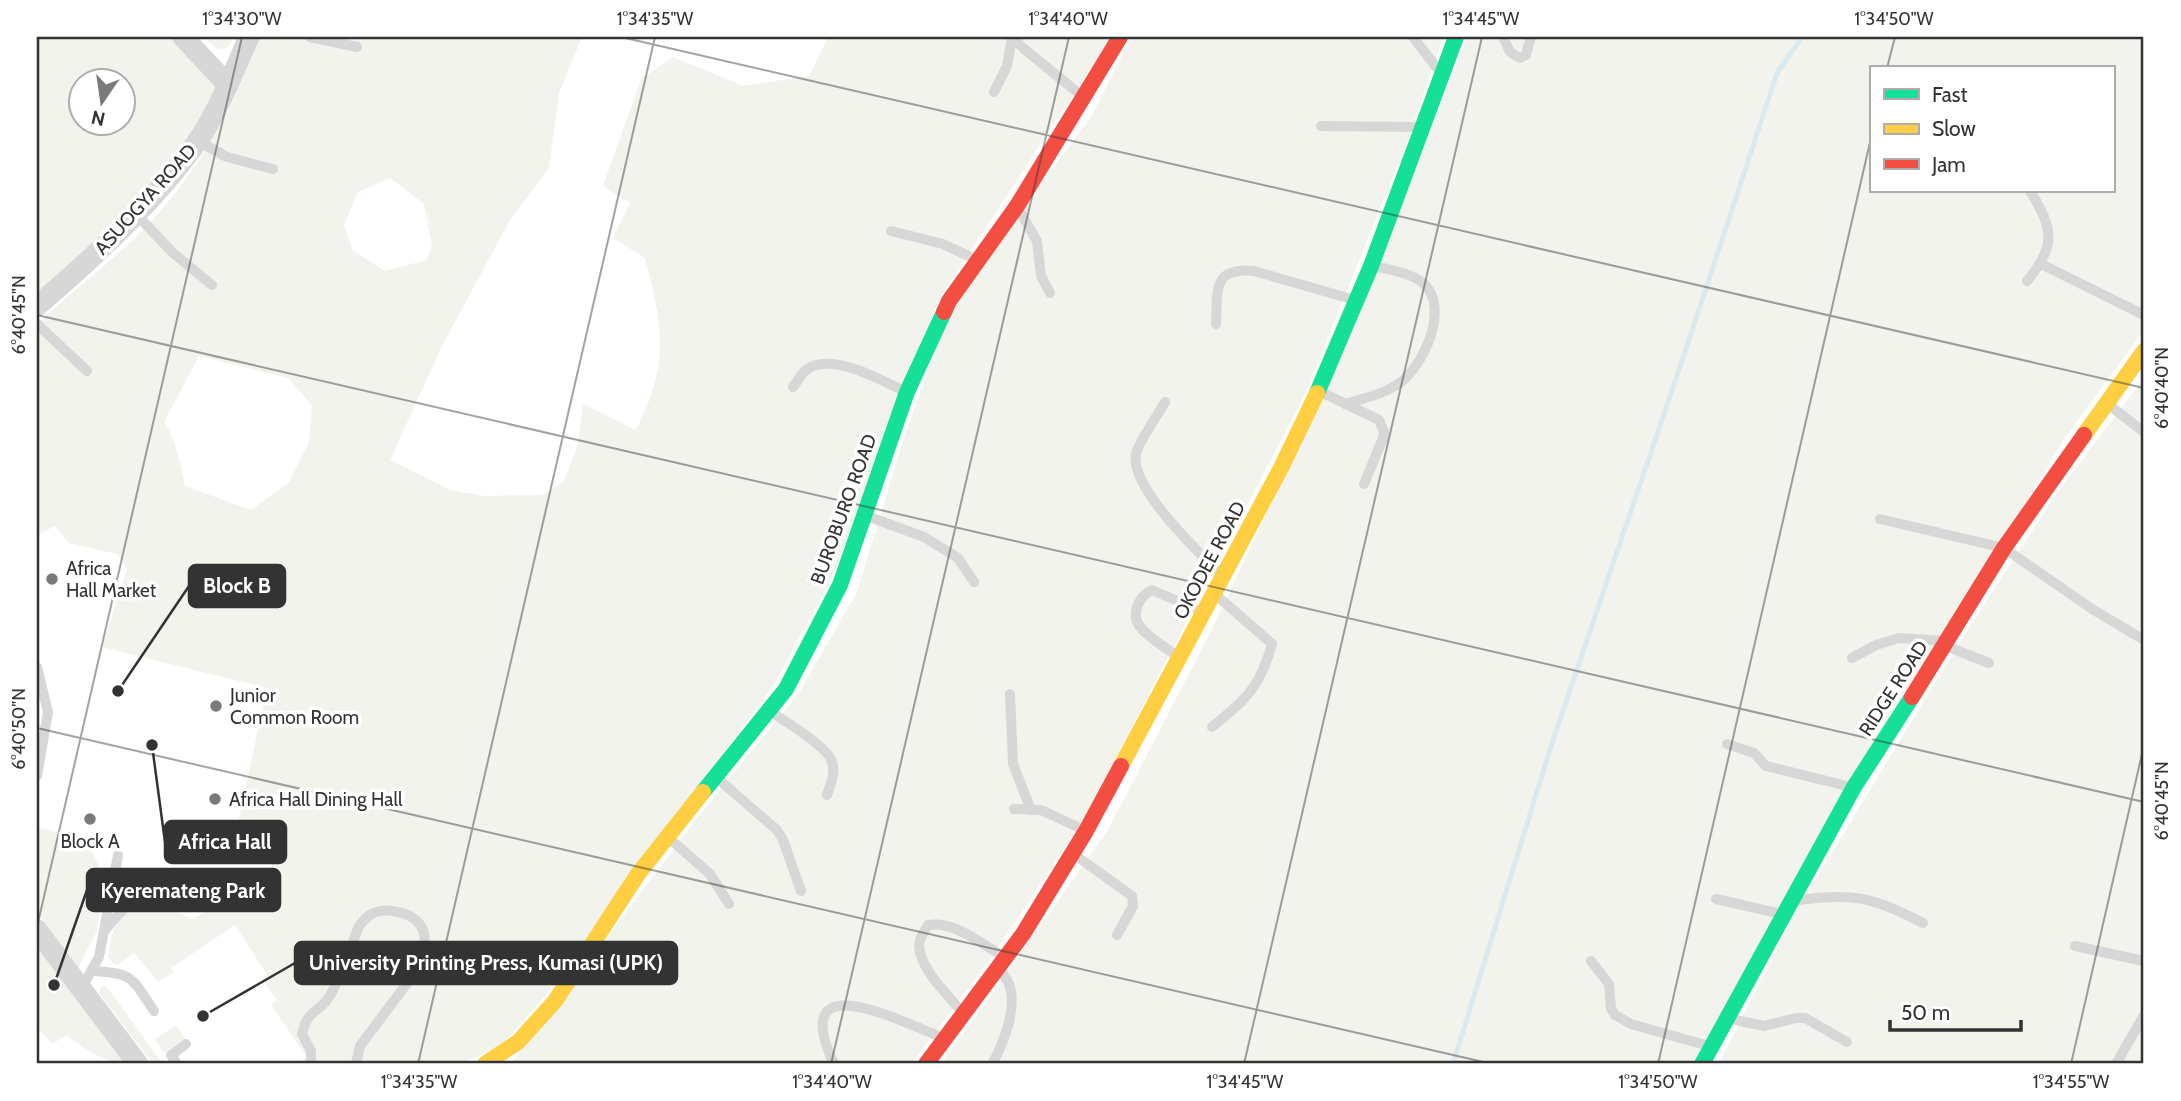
<svg xmlns="http://www.w3.org/2000/svg" width="2181" height="1101" font-family="Cabin,sans-serif">
<style>
.green{fill:#f1f3ec;fill-rule:evenodd}
.lines{fill:none;stroke-linecap:round;stroke-linejoin:round}
.stream{stroke:#dbeaee;stroke-width:5}
.lane{stroke:#d7d7d7;stroke-width:10}
.street{stroke:#d7d7d7;stroke-width:21}
.fast{stroke:#16e098;stroke-width:16}
.slow{stroke:#ffcf43;stroke-width:16}
.jam{stroke:#f24e42;stroke-width:16}
.ticks{fill:none;stroke:#333;stroke-width:2;stroke-opacity:0.45}
.poi-dot{fill:#7a7a7a;stroke:#fff;stroke-width:2.5}
.labels{text-anchor:middle;stroke-width:7;stroke-linejoin:round;paint-order:stroke}
.street-label{font-size:19px;fill:#333;stroke:#fff}
.poi-label{font-size:19px;fill:#333;stroke:#fff;text-anchor:start}
.leader{fill:none;stroke:#333;stroke-width:2.5}
.callout-dot{fill:#333;stroke:#fff;stroke-width:2.5}
.callout{fill:#333;stroke:#333;stroke-width:2.5}
.callout-label{font-size:21px;text-anchor:middle;font-weight:bold;fill:#fff}
.neatline{fill:none;stroke:#333;stroke-width:2.5}
.ticks-label{font-size:18px;text-anchor:middle;fill:#333}
</style>
<rect width="100%" height="100%" fill="#fff"/>
<g class="green">
<path d="M37 37H177L222 84 186 147 159 181 37 296ZM80 80H122V122H80Z"/>
<polygon points="203,37 233,37 230,45 225,49 216,48"/>
<path d="M259 37H582L559 93 549 168 510 220 442 346 390 460 450 490 485 496 543 495 564 481 578 445 583 404 636 430C642 417 649 403 653 389 667 346 657 301 645 258L613 238 630 203 603 186 641 79 673 57 743 86 809 76 828 37H1111L940 297 831 580 773 686 545 996 501 1046 460 1064H298L307 1057 271 1005 277 1000 262 979 267 975 235 925 171 968 173 973 158 982 134 953 116 966 108 958C113 929 112 921 140 905L172 910 193 919 216 904 225 909 271 872 275 844 236 833 267 688 102 647 127 569 117 554 69 543 55 526 37 535V323C69 295 103 268 134 239 192 183 232 112 259 37ZM390 178 424 204 432 244 427 260 385 271 352 250 344 225 358 192ZM199 356 288 378 312 405 309 443 289 482 251 510 185 486C180 464 177 442 164 422Z"/>
<polygon points="1131,37 1443,37 1407,142 1305,394 1084,819 992,957 911,1064 511,1064 698,817 799,693 857,592 904,438 948,315 1013,221 1091,117"/>
<path d="M1467 37H2144V330L2064 439 1692 1064H940L990 997 1108 830 1212 629 1352 334ZM1871 68H2113V191H1871Z"/>
<polygon points="2144,378 2144,1064 1719,1064 1794,915 1958,645 2054,497"/>
<polygon points="37,828 85,837 101,870 101,900 97,931 78,968 37,913"/>
<path d="M37 942 131 1064C108 1064 84 1050 67 1035L52 1044 37 1027Z"/>
<polygon points="102,986 106,986 163,1064 153,1064 99,993"/>
<polygon points="176,1025 185,1039 164,1053 155,1039"/>
</g>
<g class="lines">
<polyline class="stream" points="1453,1064 1552,743 1683,358 1777,73 1802,37"/>
<g class="lane">
<polyline points="310,37 357,47"/>
<polyline points="1013,37 1023,48 1082,96"/>
<polyline points="1413,37 1439,71"/>
<polyline points="1503,37 1510,52 1520,58 1526,55 1531,37"/>
<polyline points="994,92 1007,66 1012,37"/>
<polyline points="1321,126 1420,127"/>
<polyline points="198,141 227,157 273,169"/>
<polyline points="1018,208 1037,241 1041,276 1050,293"/>
<polyline points="136,214 173,253 212,285"/>
<polyline points="891,231 943,244 975,259"/>
<polyline points="2041,264 2144,315"/>
<path d="M2027 281C2057 246 2053 228 2030 191"/>
<polyline points="37,324 87,371"/>
<path d="M1216 324C1218 292 1211 267 1254 271L1355 300"/>
<path d="M793 387C797 382 801 374 806 370 830 351 881 380 904 391"/>
<polyline points="1321,392 1379,420 1384,432 1383,438 1364,484"/>
<path d="M1165 402C1159 413 1138 443 1136 454 1129 487 1199 552 1221 575"/>
<path d="M1345 404C1364 398 1385 394 1401 382 1424 364 1449 309 1425 285 1413 273 1390 270 1374 266"/>
<polyline points="2109,405 2144,432"/>
<polyline points="867,516 924,537 958,558 974,582"/>
<polyline points="1880,519 2004,548 2092,609 2144,640"/>
<polyline points="1946,646 1989,663"/>
<path d="M1178 657C1167 648 1150 639 1141 628 1130 615 1138 597 1152 590L1203 612"/>
<polyline points="1852,658 1876,645 1899,638 1945,641"/>
<polyline points="37,667 48,712 37,776"/>
<polyline points="1010,694 1013,764 1031,810"/>
<path d="M771 712C785 721 828 747 832 762 836 774 830 784 827 795"/>
<path d="M1212 727C1246 699 1260 688 1272 644L1215 594"/>
<polyline points="1727,744 1754,753 1766,766 1851,787"/>
<polyline points="718,779 777,830 783,840 801,891"/>
<polyline points="1014,809 1041,810 1084,830"/>
<polyline points="670,839 710,874 729,904"/>
<polyline points="1075,855 1132,896 1133,906 1117,935"/>
<polyline points="1716,899 1782,914"/>
<path d="M1799 900C1855 892 1873 898 1923 923"/>
<path d="M106 929C135 894 134 899 178 904"/>
<polyline points="2075,946 2144,961"/>
<polyline points="1591,961 1609,984 1611,1009 1615,1015 1631,1024 1709,1046"/>
<path d="M91 971C134 973 131 977 154 1011"/>
<polyline points="81,989 99,957 118,855"/>
<path d="M962 1012C948 995 920 969 919 946 919 939 924 931 928 925 955 921 980 943 1003 956"/>
<polyline points="1731,1019 1764,1026 1796,1018 1805,1018 1847,1042"/>
<polyline points="177,1064 171,1055 186,1044"/>
<path d="M311 1064V1051L302 1034C308 1007 319 1015 331 994 342 974 350 948 359 926 364 920 369 914 376 912 391 908 415 913 422 928 427 938 424 951 423 962L360 1046 356 1064"/>
<path d="M834 1064C787 963 898 1020 941 1037"/>
<path d="M992 1064C1003 1045 1018 1007 1009 984 1007 979 1003 974 1000 970"/>
<polyline points="2116,1064 2144,1015"/>
</g>
<g class="street">
<polyline points="183,37 228,85"/>
<path d="M37 306C94 257 153 203 197 142 217 114 235 68 249 37"/>
<polyline points="37,930 138,1064"/>
</g>
<g class="fast">
<polyline points="1317,393 1371,266 1456,37"/>
<polyline points="703,792 786,689 840,585 907,392 944,312"/>
<polyline points="1702,1064 1854,787 1912,697"/>
</g>
<g class="slow">
<polyline points="2084,435 2144,351"/>
<polyline points="1121,766 1281,468 1317,393"/>
<polyline points="485,1064 518,1042 555,1001 638,874 703,792"/>
</g>
<g class="jam">
<polyline points="944,312 949,301 1017,206 1120,37"/>
<polyline points="1912,697 2004,548 2084,435"/>
<polyline points="926,1064 1023,934 1086,831 1121,766"/>
</g>
</g>
<path class="ticks" d="M621 37 2144 388M1887 68 1895 37M37 315 2144 802M37 728 1492 1064M37 927 242 37M418 1064 655 37M831 1064 1069 37M1244 1064 1482 37M1658 1064 1871 138M2071 1064 2144 745"/>
<g class="poi-dot">
<circle cx="52" cy="579" r="7"/>
<circle cx="216" cy="706" r="7"/>
<circle cx="215" cy="799" r="7"/>
<circle cx="90" cy="819" r="7"/>
</g>
<g class="labels">
<g class="street-label">
<text transform="translate(145 199) rotate(-48)" y="7">ASUOGYA ROAD</text>
<text transform="translate(843 509) rotate(-70)" y="7">BUROBURO ROAD</text>
<text transform="translate(1209 560) rotate(-62)" y="7">OKODEE ROAD</text>
<text transform="translate(1893 688) rotate(-57)" y="7">RIDGE ROAD</text>
</g>
<g class="poi-label">
<text x="66" y="575">Africa<tspan x="66" dy="22">Hall Market</tspan></text>
<text x="230" y="702">Junior<tspan x="230" dy="22">Common Room</tspan></text>
<text x="229" y="806">Africa Hall Dining Hall</text>
<text x="90" y="848" text-anchor="middle">Block A</text>
</g>
</g>
<path class="leader" d="M118 691L189 586M152 745L165 842M54 985L87 890M203 1016L295 963"/>
<g class="callout-dot">
<circle cx="118" cy="691" r="7"/>
<circle cx="152" cy="745" r="7"/>
<circle cx="54" cy="985" r="7"/>
<circle cx="203" cy="1016" r="7"/>
</g>
<g class="callout">
<rect x="189" y="565" width="96" height="42" rx="7"/>
<rect x="165" y="821" width="121" height="42" rx="7"/>
<rect x="87" y="869" width="193" height="42" rx="7"/>
<rect x="295" y="942" width="382" height="42" rx="7"/>
</g>
<g class="callout-label">
<text x="237" y="593">Block B</text>
<text x="225" y="849">Africa Hall</text>
<text x="183" y="898">Kyeremateng Park</text>
<text x="486" y="970">University Printing Press, Kumasi (UPK)</text>
</g>
<rect width="2181" height="1101" fill="none" stroke="#ffffff" stroke-width="77"/>
<rect x="1870" y="66" width="245" height="126" fill="#ffffff" stroke="#adadad" stroke-width="2"/>
<rect x="1884" y="89" width="35" height="10" fill="#16e098" stroke="#adadad" stroke-width="2"/>
<text x="1932" y="102" font-size="21" fill="#333333">Fast</text>
<rect x="1884" y="124" width="35" height="10" fill="#ffcf43" stroke="#adadad" stroke-width="2"/>
<text x="1932" y="136" font-size="21" fill="#333333">Slow</text>
<rect x="1884" y="159" width="35" height="10" fill="#f24e42" stroke="#adadad" stroke-width="2"/>
<text x="1932" y="172" font-size="21" fill="#333333">Jam</text>
<g transform="translate(102 102) rotate(193)"><circle r="33" fill="#ffffff" stroke="#adadad" stroke-width="2"/>
<path d="M0-5L12 26L0 18L-12 26Z" fill="#7a7a7a"/>
<text y="-10" font-size="19" font-weight="bold" text-anchor="middle" fill="#333333">N</text>
</g>
<path d="M1890 1020v10h131v-10" fill="none" stroke="#333333" stroke-width="3.5"/>
<text x="1901" y="1020" font-size="21" fill="#333333" stroke="#ffffff" stroke-width="5" paint-order="stroke">50 m</text>
<rect x="38" y="38" width="2104" height="1024" class="neatline"/>
<g class="ticks-label">
<text x="242" y="25">1°34'30"W</text>
<text x="655" y="25">1°34'35"W</text>
<text x="1068" y="25">1°34'40"W</text>
<text x="1481" y="25">1°34'45"W</text>
<text x="1894" y="25">1°34'50"W</text>
<text transform="translate(19 315) rotate(-90)" y="6">6°40'45"N</text>
<text transform="translate(2162 388) rotate(-90)" y="6">6°40'40"N</text>
<text transform="translate(19 729) rotate(-90)" y="6">6°40'50"N</text>
<text transform="translate(2162 801) rotate(-90)" y="6">6°40'45"N</text>
<text x="419" y="1088">1°34'35"W</text>
<text x="832" y="1088">1°34'40"W</text>
<text x="1245" y="1088">1°34'45"W</text>
<text x="1658" y="1088">1°34'50"W</text>
<text x="2071" y="1088">1°34'55"W</text>
</g>
</svg>
